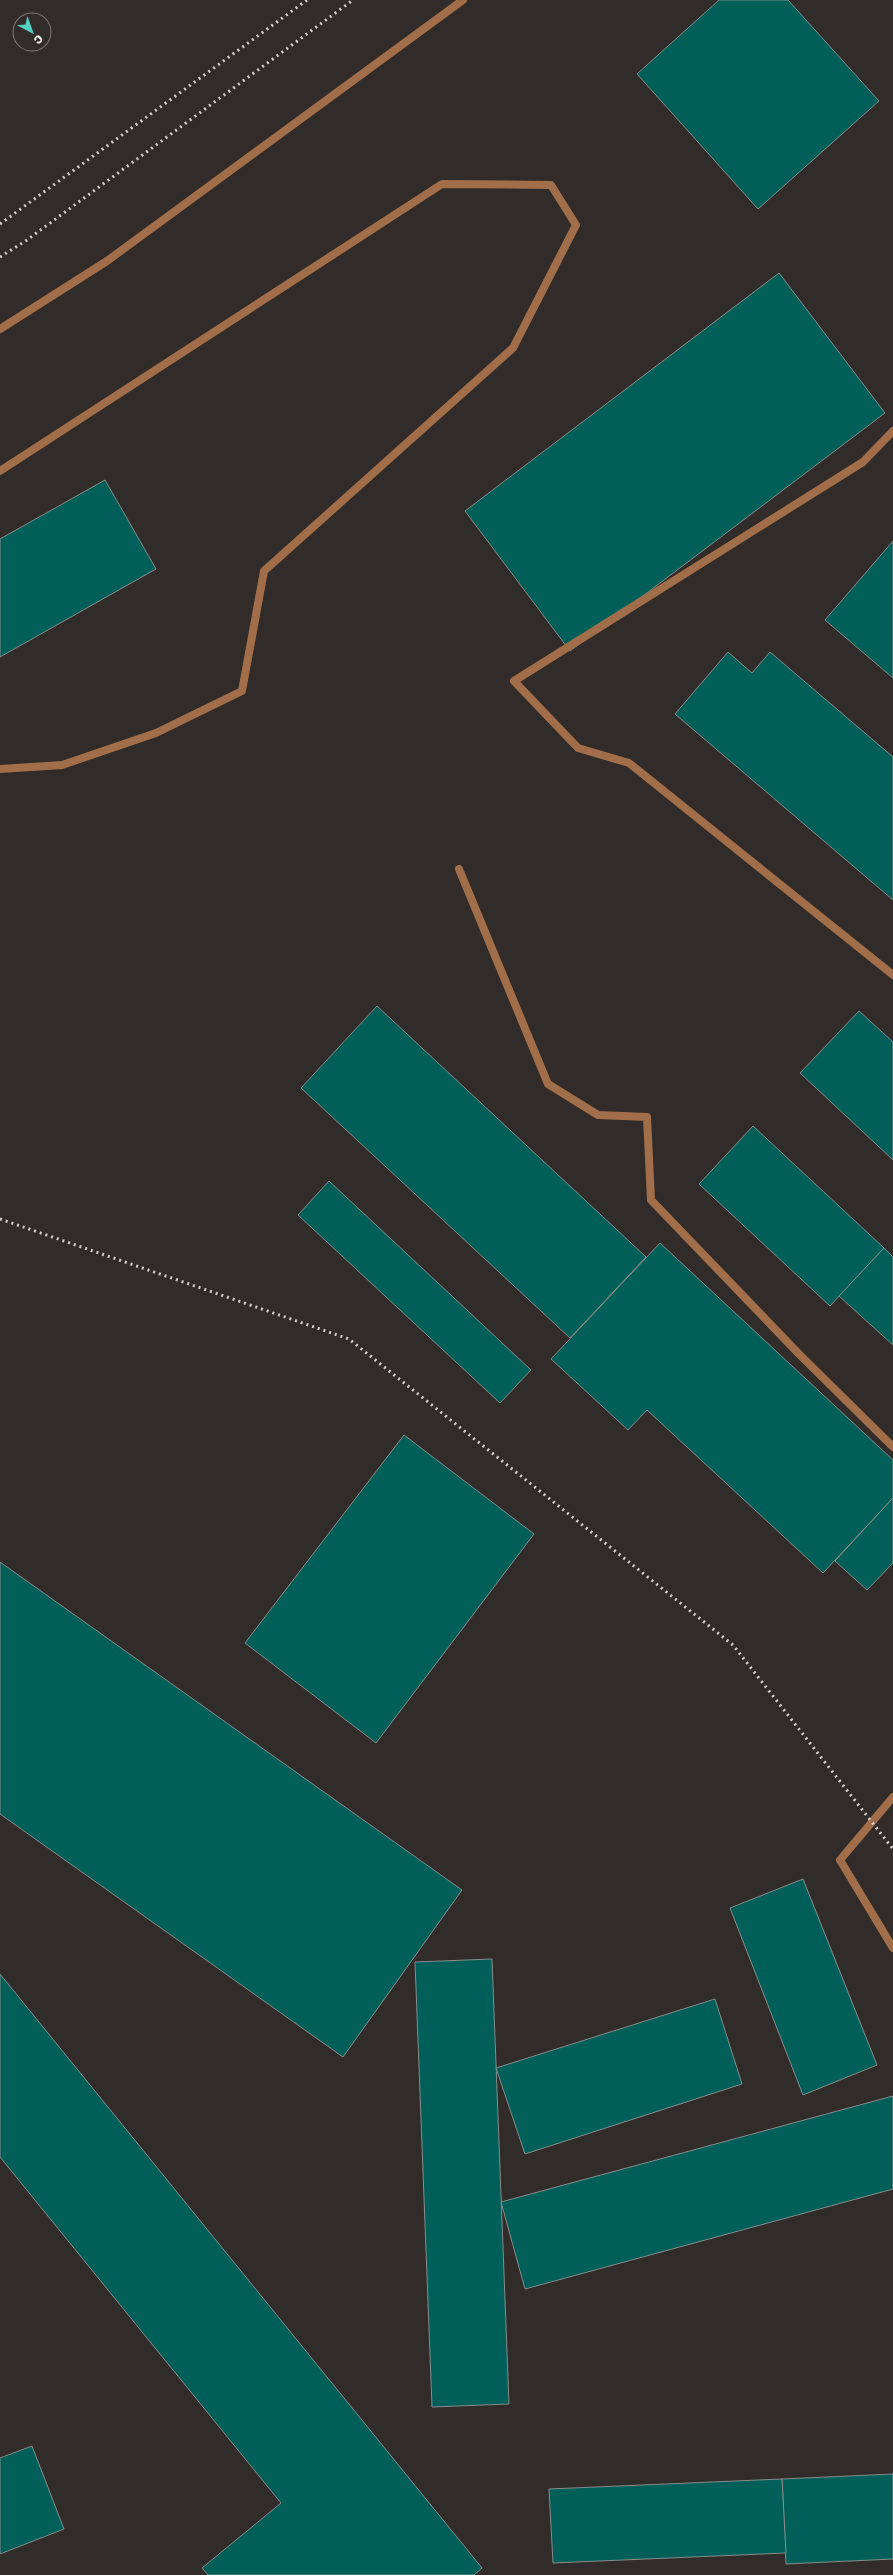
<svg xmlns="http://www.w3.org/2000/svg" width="893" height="2575" font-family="Rubik,sans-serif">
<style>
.building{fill:#015f5a;stroke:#868d8c}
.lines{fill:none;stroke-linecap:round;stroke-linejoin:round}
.service{stroke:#a16e49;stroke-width:8}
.rail{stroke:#d2cfcd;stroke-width:3;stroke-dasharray:2 4;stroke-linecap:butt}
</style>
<rect width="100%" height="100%" fill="#312c29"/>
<g class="building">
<polygon points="719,0 788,0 879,101 758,209 637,74"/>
<polygon points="779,273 885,413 570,651 465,511"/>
<polygon points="105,480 156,569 0,657 0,539"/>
<polygon points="893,541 893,678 825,620"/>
<polygon points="728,652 752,673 770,652 893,757 893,900 675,714"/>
<polygon points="377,1006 646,1257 570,1338 301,1088"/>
<polygon points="859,1011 893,1042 893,1160 800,1073"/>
<polygon points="753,1126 884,1248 830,1306 699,1184"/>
<polygon points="329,1181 531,1370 500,1403 298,1215"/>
<polygon points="660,1243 893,1460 893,1498 823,1573 647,1410 628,1430 551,1359"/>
<polygon points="884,1248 893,1257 893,1345 839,1296"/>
<polygon points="404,1435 534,1534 376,1743 245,1643"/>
<polygon points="893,1498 893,1563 867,1590 835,1561"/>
<polygon points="0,1562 462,1890 343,2057 0,1814"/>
<polygon points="803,1879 877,2065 803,2095 730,1908"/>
<polygon points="492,1959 509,2404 432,2407 415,1962"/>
<polygon points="0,1974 482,2568 474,2575 208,2575 202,2568 281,2503 0,2157"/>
<polygon points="715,1999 742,2084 525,2154 496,2068"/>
<polygon points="893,2096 893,2189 525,2289 501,2202"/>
<polygon points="32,2446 64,2529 0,2554 0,2458"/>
<polygon points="893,2474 893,2559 786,2564 782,2479"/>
<polygon points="782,2479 786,2553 553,2563 549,2489"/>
</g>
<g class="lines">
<g class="service">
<polyline points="0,329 107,261 463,0"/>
<polyline points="893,431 863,462 514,681 578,748 629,763 893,975"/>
<polyline points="0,471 442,184 551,185 576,225 513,348 264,571 242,691 156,733 62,765 0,769"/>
<polyline points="459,869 548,1084 598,1115 647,1117 651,1200 799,1354 893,1447"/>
<polyline points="893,1797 840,1860 893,1948"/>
</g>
<g class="rail">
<polyline points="0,224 307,0"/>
<polyline points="0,257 27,240 353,0"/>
<polyline points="0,1219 349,1339 733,1645 893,1849"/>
</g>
</g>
<g transform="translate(32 32) rotate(139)"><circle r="19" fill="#312c29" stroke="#7f7a78"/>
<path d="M0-3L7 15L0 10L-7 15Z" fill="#55cec5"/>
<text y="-6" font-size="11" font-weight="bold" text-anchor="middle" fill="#f3f0ee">С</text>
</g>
</svg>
